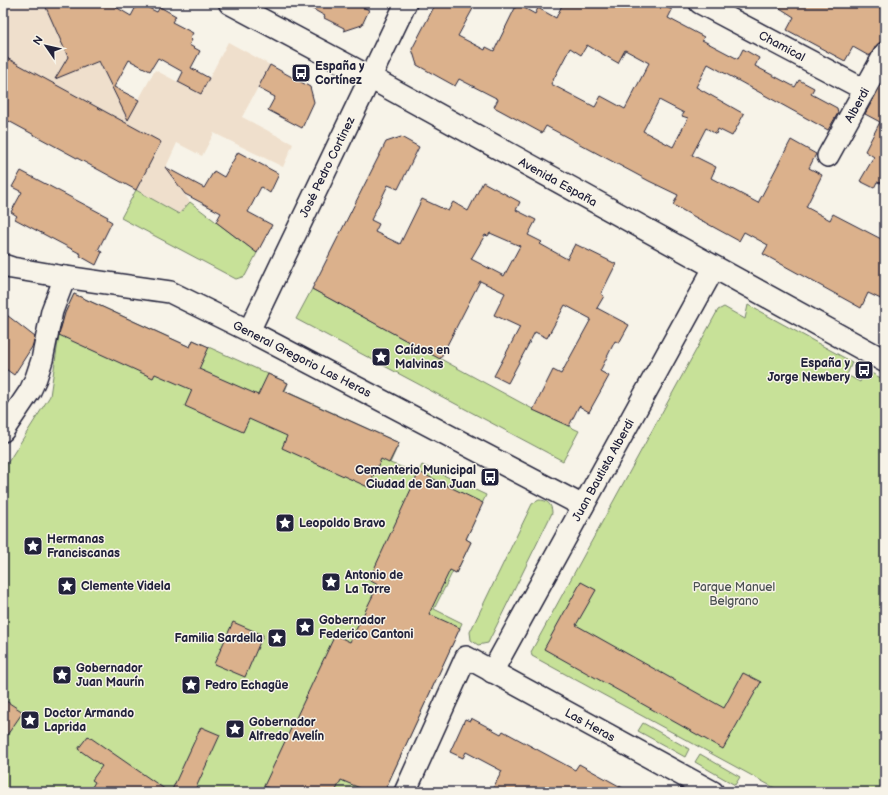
<svg xmlns="http://www.w3.org/2000/svg" width="888" height="795" font-family="'Balsamiq Sans',sans-serif">
<style>
.built{fill:#efdfcc}
.green{fill:#c7e198;stroke:#74826a}
.building{fill:#dbb18c;stroke:#22223b;fill-rule:evenodd}
.lines{fill:none;stroke-linecap:round;stroke-linejoin:round}
.street-casing{stroke:#22223b;stroke-width:24}
.secondary-casing{stroke:#22223b;stroke-width:25}
.street{stroke:#f7f3e8;stroke-width:21}
.secondary{stroke:#f7f3e8;stroke-width:22}
.labels{text-anchor:middle;stroke-width:3;stroke-linejoin:round;paint-order:stroke}
.street-label{font-size:12px;fill:#22223b;stroke:#f7f3e8}
.poi-label{font-size:12px;font-weight:bold;fill:#22223b;stroke:#f7f3e8;text-anchor:start}
.park-label{font-size:12px;fill:#4b5252;stroke:#f7f3e8}
</style>
<rect width="100%" height="100%" fill="#f7f3e8"/>
<filter id="ink" filterUnits="userSpaceOnUse"><feTurbulence type="fractalNoise" baseFrequency=".025" numOctaves="2"/><feDisplacementMap in="SourceGraphic" scale="8" xChannelSelector="R" yChannelSelector="G"/><feConvolveMatrix kernelMatrix="1 2 1 2 8 2 1 2 1" color-interpolation-filters="sRGB"/></filter>
<g filter="url(#ink)">
<polygon class="built" points="3,3 74,3 112,89 129,117 155,70 201,94 228,42 270,65 242,117 293,144 283,167 214,133 202,156 177,143 166,167 190,202 180,214 3,118"/>
<g class="green">
<polygon points="136,190 179,214 190,202 257,253 245,276 236,279 121,218"/>
<polygon points="312,289 540,413 579,431 563,461 296,319"/>
<polygon points="74,294 190,347 193,340 288,383 285,391 399,443 390,463 418,473 422,465 486,495 466,539 471,542 456,573 453,571 434,609 462,623 384,792 3,792 3,470 50,396 59,335 65,313"/>
<polygon points="748,305 852,362 847,375 860,382 865,370 885,380 885,792 782,792 532,656 531,652 718,310 724,307 745,319"/>
<path d="M539 500C547 500 552 504 552 513L488 643 478 645 471 640 470 632 532 504Z"/>
<polygon points="643,723 689,749 685,757 638,731"/>
<polygon points="700,754 740,777 735,785 695,762"/>
</g>
<g class="building">
<polygon points="44,3 109,3 131,16 138,3 157,12 160,7 176,16 172,22 193,33 190,38 192,40 189,45 200,51 191,68 209,78 201,94 178,82 183,72 158,58 150,71 129,60 114,87 139,100 128,120 99,61 55,79 68,57"/>
<polygon points="302,3 355,3 369,10 362,25 344,31 344,28 324,18 325,16"/>
<path d="M436 3H476L458 36 485 50 486 47 494 51 517 4 535 14 538 8 556 18 563 3H659L672 10 668 18 704 37 702 40 738 59 743 49 759 58 755 66 795 87 799 80 814 88 811 94 837 108 838 113 828 130 708 64 696 87 744 114 732 136 718 129 716 134 706 128 692 155 716 167 711 178 758 203 791 140 816 154 809 168 822 175 806 207 830 220 833 214 885 241V301L868 293 861 308 763 254 768 245 744 232 739 241 673 205 678 195 649 181 546 126 542 133 494 107 498 99 459 79 455 86 417 65 412 49ZM587 45 618 63 625 50 649 63 625 109 601 96 595 107 551 84 570 48 581 55ZM659 100 684 113 682 116 688 118 673 147 643 131Z"/>
<polygon points="772,3 885,3 885,41 879,43 869,56 853,47 845,61 787,30 794,17"/>
<polygon points="3,56 161,142 136,190 3,118"/>
<polygon points="270,65 310,87 314,102 302,128 268,110 275,97 258,88"/>
<polygon points="885,78 885,175 881,183 877,182 874,188 860,181 874,157 865,151 880,122 865,114"/>
<path d="M401 137 419 147 398 189 388 185 371 220 379 224 375 232 400 244 422 199 448 211 453 202 468 211 483 182 520 202 516 210 536 220 528 235 542 242 540 244 567 259 575 244 616 264 601 294 604 296 597 308 629 325 619 343 615 341 600 371 609 376 589 412 579 406 569 426 533 410 553 370 561 374 591 319 565 305 547 338 535 332 508 383 494 376 520 327 494 315 505 293 480 281 440 359 312 289 386 142ZM490 233 520 246 504 276 471 259 485 235 488 236Z"/>
<polygon points="238,152 279,174 270,193 261,187 248,212 272,225 257,253 216,222 221,213 185,194 165,167 204,188 214,171 224,177"/>
<polygon points="21,171 108,217 107,219 112,222 98,250 102,252 96,265 80,256 81,254 15,219 17,216 11,212 22,192 12,187"/>
<polygon points="74,294 190,347 193,340 209,347 199,369 258,395 268,374 288,383 284,391 399,443 389,463 381,459 368,487 282,448 287,436 249,419 243,432 185,406 192,390 155,374 153,378 59,335 65,313"/>
<polygon points="3,312 35,337 32,347 14,375 3,367"/>
<polygon points="419,472 483,503 466,539 471,542 456,573 450,570 429,614 460,628 384,792 369,792 341,780 335,792 276,792 264,786 335,635 350,642 378,585 369,580"/>
<polygon points="581,582 596,590 576,625 724,708 743,673 761,682 723,749 544,649"/>
<polygon points="233,622 263,635 245,677 214,664"/>
<polygon points="3,699 23,712 3,741"/>
<polygon points="471,718 501,734 503,731 575,770 579,764 630,792 491,792 502,771 466,752 463,758 450,752 465,719 470,721"/>
<polygon points="201,727 220,735 194,792 171,792"/>
<polygon points="88,736 169,792 89,792 95,782 92,780 102,766 78,749"/>
</g>
<g class="lines">
<defs>
<g id="street">
<polyline points="700,3 865,90"/>
<polyline points="828,156 885,53"/>
<polyline points="3,265 12,268 65,277 170,292 249,331 583,506"/>
<polyline points="249,331 406,3"/>
<polyline points="3,431 30,391 36,378 42,360 52,311 65,277"/>
<polyline points="492,672 714,268"/>
<polyline points="405,792 466,657 713,792"/>
</g>
<polyline id="secondary" points="230,3 371,78 885,361"/>
</defs>
<use href="#street" class="street-casing"/>
<use href="#secondary" class="secondary-casing"/>
<use href="#street" class="street"/>
<use href="#secondary" class="secondary"/>
</g>
</g>
<defs>
<symbol id="bus-square" viewBox="-11 -11 22 22"><rect x="-9" y="-9" width="18" height="18" rx="4" fill="#22223b" stroke="#f7f3e8"/><path d="M-5-6H5V4H4V6H2V4H-2V6H-4V4H-5ZM-3.5-4V0h7V-4ZM-3.5 1.2v1.5H-2V1.2ZM2 1.2v1.5H3.5V1.2Z" fill="#fff"/></symbol>
<symbol id="sight-square" viewBox="-11 -11 22 22"><rect x="-9" y="-9" width="18" height="18" rx="4" fill="#22223b" stroke="#f7f3e8"/><path d="M0-6L1.8-2.2L6-1.7L2.9 1.2L3.7 5.4L0 3.3L-3.7 5.4L-2.9 1.2L-6-1.7L-1.8-2.2Z" fill="#fff"/></symbol>
</defs>
<g fill-rule="evenodd">
<use href="#bus-square" x="290" y="62" width="22" height="22"/>
<use href="#sight-square" x="370" y="346" width="22" height="22"/>
<use href="#bus-square" x="853" y="359" width="22" height="22"/>
<use href="#bus-square" x="479" y="466" width="22" height="22"/>
<use href="#sight-square" x="274" y="512" width="22" height="22"/>
<use href="#sight-square" x="22" y="535" width="22" height="22"/>
<use href="#sight-square" x="320" y="571" width="22" height="22"/>
<use href="#sight-square" x="56" y="575" width="22" height="22"/>
<use href="#sight-square" x="294" y="616" width="22" height="22"/>
<use href="#sight-square" x="266" y="627" width="22" height="22"/>
<use href="#sight-square" x="51" y="664" width="22" height="22"/>
<use href="#sight-square" x="180" y="674" width="22" height="22"/>
<use href="#sight-square" x="19" y="709" width="22" height="22"/>
<use href="#sight-square" x="224" y="718" width="22" height="22"/>
</g>
<g class="labels">
<g class="street-label">
<text transform="translate(782 46) rotate(28)" y="4">Chamical</text>
<text transform="translate(857 105) rotate(-61)" y="4">Alberdi</text>
<text transform="translate(327 167) rotate(-64)" y="4">José Pedro Cortinez</text>
<text transform="translate(558 182) rotate(29)" y="4">Avenida España</text>
<text transform="translate(302 359) rotate(27)" y="4">General Gregorio Las Heras</text>
<text transform="translate(603 470) rotate(-61)" y="4">Juan Bautista Alberdi</text>
<text transform="translate(590 725) rotate(29)" y="4">Las Heras</text>
</g>
<g class="poi-label">
<text x="315" y="70">España y<tspan x="315" dy="14">Cortínez</tspan></text>
<text x="395" y="354">Caídos en<tspan x="395" dy="14">Malvinas</tspan></text>
<text x="850" y="367" text-anchor="end">España y<tspan x="850" dy="14">Jorge Newbery</tspan></text>
<text x="476" y="474" text-anchor="end">Cementerio Municipal<tspan x="476" dy="14">Ciudad de San Juan</tspan></text>
<text x="299" y="527">Leopoldo Bravo</text>
<text x="47" y="543">Hermanas<tspan x="47" dy="14">Franciscanas</tspan></text>
<text x="345" y="579">Antonio de<tspan x="345" dy="14">La Torre</tspan></text>
<text x="81" y="590">Clemente Videla</text>
<text x="319" y="624">Gobernador<tspan x="319" dy="14">Federico Cantoni</tspan></text>
<text x="263" y="642" text-anchor="end">Familia Sardella</text>
<text x="76" y="672">Gobernador<tspan x="76" dy="14">Juan Maurín</tspan></text>
<text x="205" y="689">Pedro Echagüe</text>
<text x="44" y="717">Doctor Armando<tspan x="44" dy="14">Laprida</tspan></text>
<text x="249" y="726">Gobernador<tspan x="249" dy="14">Alfredo Avelín</tspan></text>
</g>
<g class="park-label">
<text x="734" y="591">Parque Manuel<tspan x="734" dy="14">Belgrano</tspan></text>
</g>
</g>
<rect width="888" height="795" fill="none" stroke="#f7f3e8" stroke-width="16"/>
<rect x="8" y="8" width="872" height="779" fill="none" stroke="#22223b" stroke-width="1.5" filter="url(#ink)"/>
<g transform="translate(46 46) rotate(304)" stroke="#f7f3e8" stroke-width="3" paint-order="stroke">
<path d="M0-3L7 15L0 10L-7 15Z" fill="#22223b"/>
<text y="-6" font-size="11" font-weight="bold" text-anchor="middle" fill="#22223b">N</text>
</g>
</svg>
